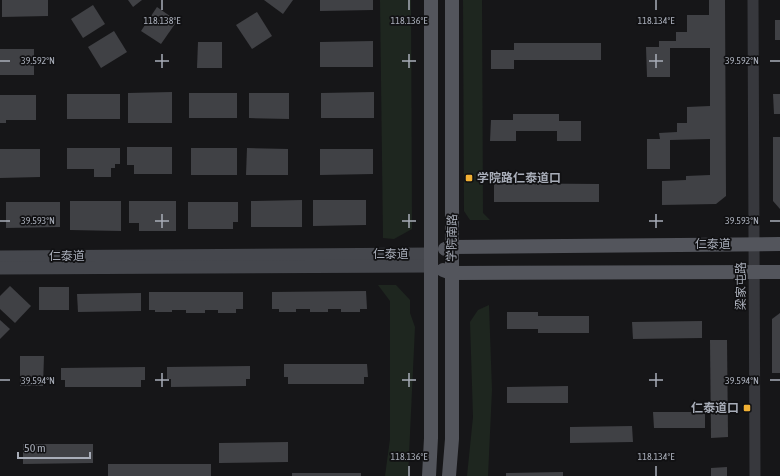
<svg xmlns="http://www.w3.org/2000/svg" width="780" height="476" font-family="'Asap Condensed','Noto Sans SC',sans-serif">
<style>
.green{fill:#1e261f}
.building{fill:#404145}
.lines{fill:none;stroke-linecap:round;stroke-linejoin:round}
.tertiary{stroke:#37383d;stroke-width:11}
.secondary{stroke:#45474d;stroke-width:13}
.primary{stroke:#53555c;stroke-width:14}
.ticks{fill:none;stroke:#a8adb8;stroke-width:1.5}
.poi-dot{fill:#f2b134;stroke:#111113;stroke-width:1.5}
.labels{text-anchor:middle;stroke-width:3.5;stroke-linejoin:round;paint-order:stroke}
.poi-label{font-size:12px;font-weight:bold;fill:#a8adb8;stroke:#111113;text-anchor:start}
.street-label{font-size:12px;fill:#a8adb8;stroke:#111113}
.ticks-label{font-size:10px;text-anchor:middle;fill:#a8adb8;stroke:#111113;stroke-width:3.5;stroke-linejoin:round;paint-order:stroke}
</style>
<rect width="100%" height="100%" fill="#161618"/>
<g class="green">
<polygon points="380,0 411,0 412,229 394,239 383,238"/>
<polygon points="463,0 482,0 483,213 490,220 470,220 464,211"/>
<polygon points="378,285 396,285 410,300 410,313 415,327 408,476 385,476 390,439 390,301"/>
<polygon points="489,305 492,390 488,476 467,476 473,417 470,322 478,310"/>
</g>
<g class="building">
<polygon points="2,0 48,0 48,16 2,17"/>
<polygon points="128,0 142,0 133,7"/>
<polygon points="264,0 293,0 283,14"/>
<polygon points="320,0 373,0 373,10 320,11"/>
<polygon points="709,0 725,0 726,196 716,204 662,205 662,181 686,180 686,176 710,175 710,139 670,140 670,169 647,169 647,139 660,139 659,133 677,132 677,123 687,123 687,107 710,106 710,48 670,48 670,77 647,77 646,47 659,47 659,41 676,41 676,32 687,32 687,15 709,15"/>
<polygon points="93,5 105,24 83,38 71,19"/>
<polygon points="157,7 177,21 161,44 141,31"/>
<polygon points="257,12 272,36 252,49 236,25"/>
<rect x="775" y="20" width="5" height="20"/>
<polygon points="114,31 127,52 101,68 88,47"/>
<polygon points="373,41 373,67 320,67 320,42"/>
<polygon points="198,42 222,42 222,68 197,68"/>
<polygon points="514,43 601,43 601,60 514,60 514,69 491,69 491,50 514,50"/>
<rect x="0" y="49" width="34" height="26"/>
<polygon points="172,92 172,123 128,123 128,93"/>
<polygon points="374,92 374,118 321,118 321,93"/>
<rect x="189" y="93" width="48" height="25"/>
<polygon points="249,93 289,93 289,119 249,118"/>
<rect x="67" y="94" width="53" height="25"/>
<polygon points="773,94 780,94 780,114 774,114"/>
<polygon points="0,95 36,95 36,120 6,120 6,123 0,123"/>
<polygon points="513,114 559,114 559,121 581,121 581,141 557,141 557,131 516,131 516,141 490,141 491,120 513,120"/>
<polygon points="773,137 780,137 780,209 773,201"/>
<polygon points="127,147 172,147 172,174 134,174 134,165 127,165"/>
<polygon points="67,148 120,148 120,164 115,164 115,168 111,168 111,177 94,177 94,169 67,169"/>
<rect x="191" y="148" width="46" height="27"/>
<polygon points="247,148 288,149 288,175 246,175"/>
<polygon points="0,149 40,149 40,177 0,178"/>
<polygon points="320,149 373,149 373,174 320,175"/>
<polygon points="494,183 599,184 599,202 494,202"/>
<polygon points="302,200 302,227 251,227 251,201"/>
<polygon points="313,200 366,200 366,225 313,226"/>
<polygon points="70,201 121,201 121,231 70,230"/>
<polygon points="129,201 176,201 176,231 139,231 139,223 129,223"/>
<polygon points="6,202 60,202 60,227 6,228"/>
<polygon points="188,202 238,202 238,222 233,222 233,229 188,229"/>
<polygon points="10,286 31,306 15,323 0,309 0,296"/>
<rect x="39" y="287" width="30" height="23"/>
<polygon points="366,291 367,309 360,309 360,312 341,312 341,309 328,309 328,312 310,312 310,309 296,309 296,312 279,312 279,309 272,309 272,292"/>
<polygon points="149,292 243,292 243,309 236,309 236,313 218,313 218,310 205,310 205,313 186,313 186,310 172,310 172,312 155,312 155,310 149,310"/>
<polygon points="141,293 141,311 78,312 77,294"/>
<polygon points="507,312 538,312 538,316 589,316 589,333 538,333 538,329 507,329"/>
<polygon points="780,313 780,373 772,373 772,319"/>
<polygon points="0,320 10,329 0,339"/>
<polygon points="702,321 702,338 633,339 632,322"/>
<polygon points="710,340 727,340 728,437 711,438"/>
<polygon points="20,356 44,356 43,386 20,386"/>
<polygon points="284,364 367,364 368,377 364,377 364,384 288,384 288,377 284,377"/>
<polygon points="250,366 250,379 246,379 246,386 171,387 171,379 167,379 167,367"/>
<polygon points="145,367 145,380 141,380 141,387 65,387 65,380 61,380 61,368"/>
<polygon points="568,386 568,403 507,403 507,387"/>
<polygon points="653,412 705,412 705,428 654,428"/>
<polygon points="632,426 633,442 570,443 570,427"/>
<polygon points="288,442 288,462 219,463 219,443"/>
<polygon points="23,444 93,444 93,463 23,464"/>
<rect x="108" y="464" width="103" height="12"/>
<polygon points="727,467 727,476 711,476 711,468"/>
<polygon points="563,472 563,476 506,476 506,473"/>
<rect x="292" y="473" width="69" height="3"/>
</g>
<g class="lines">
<polyline class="tertiary" points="753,0 755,476"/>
<g class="secondary">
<polyline points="0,257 431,254"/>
<polyline points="0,268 431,266"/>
</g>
<g class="primary">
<polyline points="445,249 452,247 780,244"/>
<polyline points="443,270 451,273 780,272"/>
<polyline points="429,476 431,438 431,0"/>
<polyline points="449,476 452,439 452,0"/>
</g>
</g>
<path class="ticks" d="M162 0V10M409 0V10M656 0V10M162 54V68M409 54V68M656 54V68M0 61H10M155 61H169M402 61H416M649 61H663M770 61H780M162 214V228M409 214V228M656 214V228M0 221H10M155 221H169M402 221H416M649 221H663M770 221H780M162 373V387M409 373V387M656 373V387M0 380H10M155 380H169M402 380H416M649 380H663M770 380H780M409 466V476M656 466V476"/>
<g class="poi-dot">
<rect x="465" y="174" width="8" height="8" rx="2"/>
<rect x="743" y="404" width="8" height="8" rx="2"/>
</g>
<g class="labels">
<g class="poi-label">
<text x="477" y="182">学院路仁泰道口</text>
<text x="739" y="412" text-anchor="end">仁泰道口</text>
</g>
<g class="street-label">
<text transform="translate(452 238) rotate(-89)" y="4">学院南路</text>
<text x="713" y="248">仁泰道</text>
<text x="391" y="258">仁泰道</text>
<text x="67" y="260">仁泰道</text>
<text transform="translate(741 286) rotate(-90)" y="4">梁家屯路</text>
</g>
</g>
<g class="ticks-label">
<text x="162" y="24">118.138°E</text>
<text x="409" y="24">118.136°E</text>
<text x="656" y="24">118.134°E</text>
<text x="742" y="64">39.592°N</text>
<text x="38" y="64">39.592°N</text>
<text x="742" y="224">39.593°N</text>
<text x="38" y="224">39.593°N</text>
<text x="742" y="384">39.594°N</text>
<text x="38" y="384">39.594°N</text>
<text x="409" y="460">118.136°E</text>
<text x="656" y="460">118.134°E</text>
</g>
<path d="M18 452v6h72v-6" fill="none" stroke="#a8adb8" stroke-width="2"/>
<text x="24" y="452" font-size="12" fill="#a8adb8" stroke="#111113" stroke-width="3" paint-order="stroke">50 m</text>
</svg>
